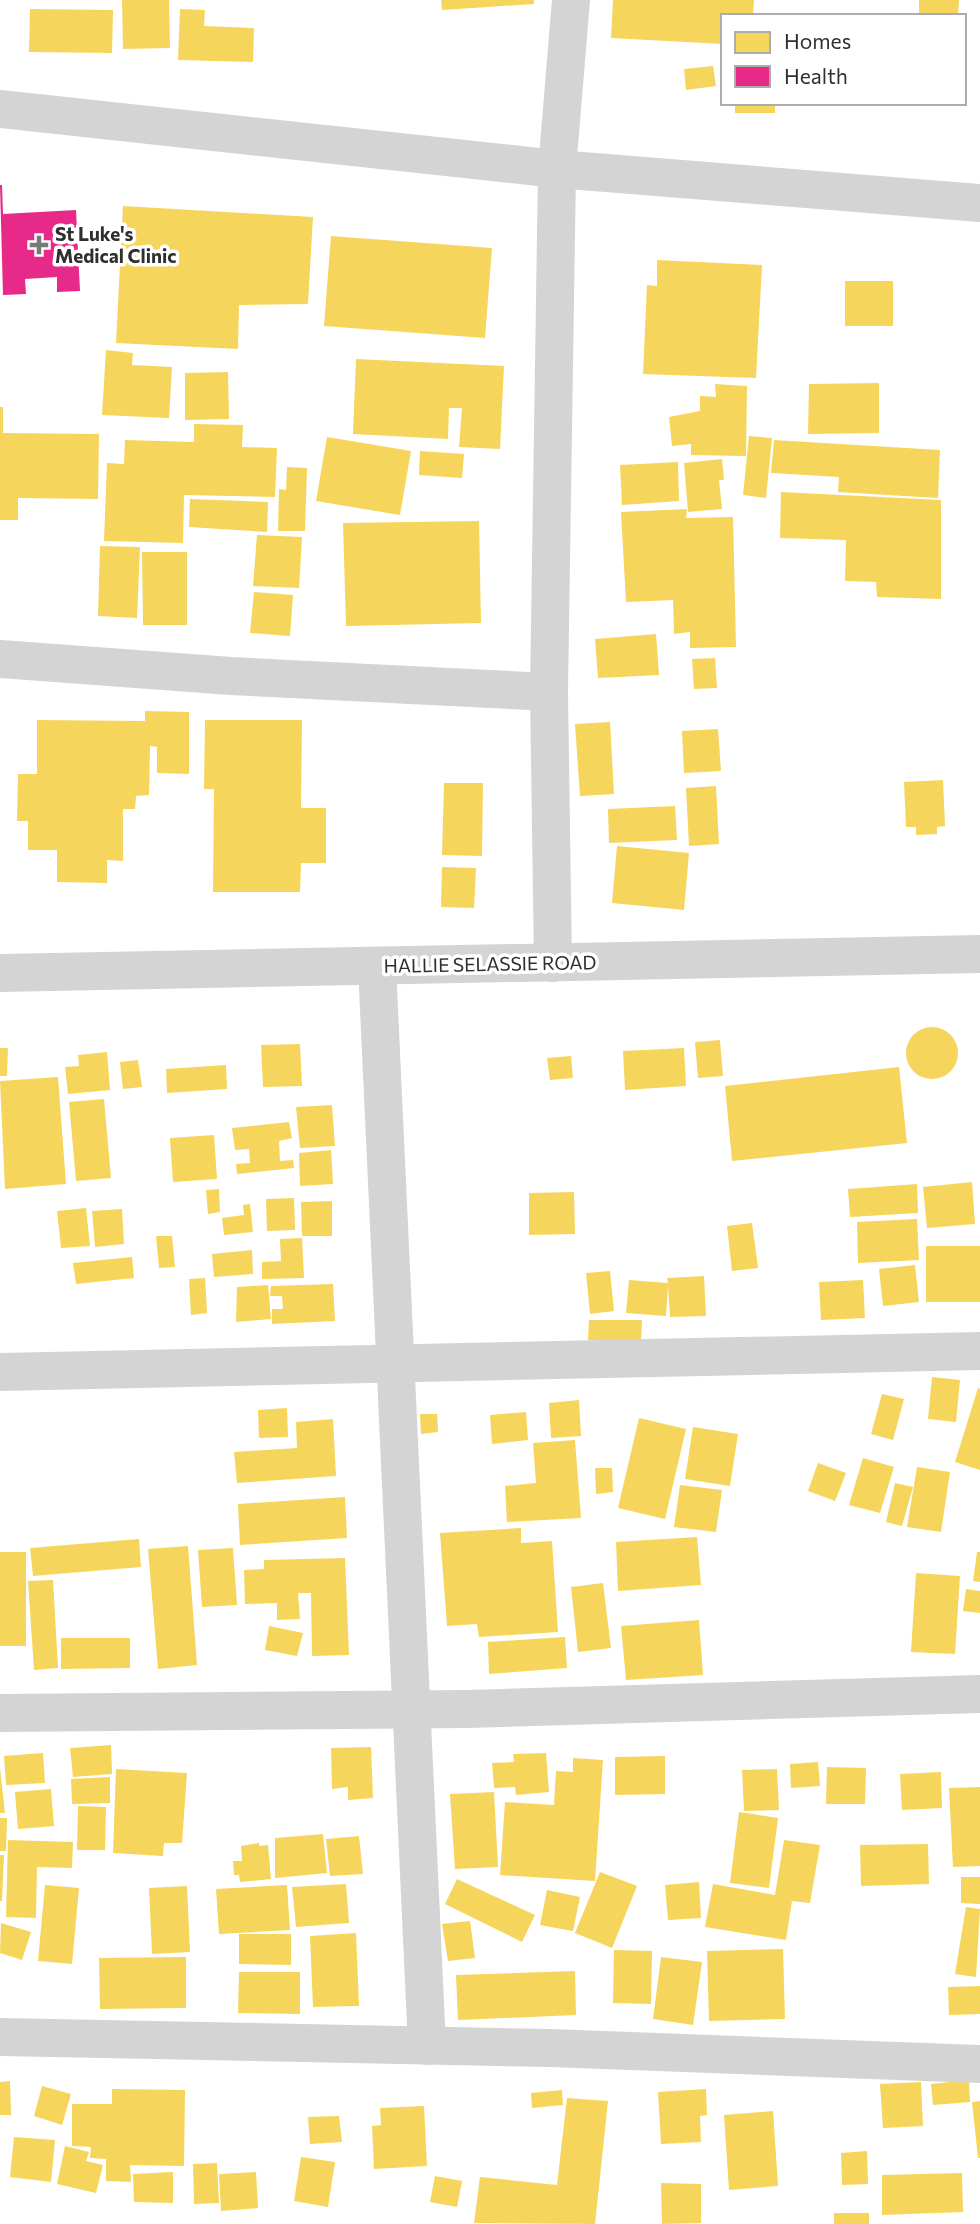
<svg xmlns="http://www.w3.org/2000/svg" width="980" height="2224" font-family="Commissioner,sans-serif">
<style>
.homes{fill:#f6d55c}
.health{fill:#e7298a}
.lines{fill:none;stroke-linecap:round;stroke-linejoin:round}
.street{stroke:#d4d4d4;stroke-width:38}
.poi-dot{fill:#787878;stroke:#fff;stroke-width:2.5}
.labels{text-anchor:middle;stroke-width:7;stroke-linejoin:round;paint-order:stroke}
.poi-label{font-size:19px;font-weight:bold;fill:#2f2f2f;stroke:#fff;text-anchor:start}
.street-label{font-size:19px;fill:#2f2f2f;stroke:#fff}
</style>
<rect width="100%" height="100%" fill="#fff"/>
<g class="homes">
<polygon points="122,0 169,0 170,48 123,49"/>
<polygon points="441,0 534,0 534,4 442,10"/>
<polygon points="613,0 754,0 753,16 723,16 723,44 611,38"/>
<polygon points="919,0 959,0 958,16 919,16"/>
<polygon points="30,9 113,10 112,53 29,52"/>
<polygon points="180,9 205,10 204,26 254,28 253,62 178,60"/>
<polygon points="713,66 716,86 686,90 684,69"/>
<rect x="735" y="103" width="40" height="10"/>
<polygon points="123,206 313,217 308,304 239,305 238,349 116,343"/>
<polygon points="331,236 492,248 485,338 324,326"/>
<polygon points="657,260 762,265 756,378 643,374 647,285 657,286"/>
<rect x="845" y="281" width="48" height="45"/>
<polygon points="106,350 133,353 132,365 172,367 169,418 102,415"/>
<polygon points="356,359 504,366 500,449 459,447 462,408 449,408 448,439 353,434"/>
<polygon points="228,372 229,419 185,420 185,373"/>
<polygon points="879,383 879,433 808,434 809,384"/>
<polygon points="715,384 747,386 746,456 691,455 691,444 672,446 669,417 700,411 700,396 716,397"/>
<polygon points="0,407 3,407 3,433 99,434 98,499 18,498 18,520 0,520"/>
<polygon points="194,424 243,425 242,447 277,448 275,497 184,495 183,543 104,541 107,463 124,464 125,440 194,442"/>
<polygon points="749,436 772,438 766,498 743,495"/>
<polygon points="327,437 411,451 400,515 316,501"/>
<polygon points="774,440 940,450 938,498 838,492 839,477 771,473"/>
<polygon points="420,451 464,454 462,478 419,475"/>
<polygon points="722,459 724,480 719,480 722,509 688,512 684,463"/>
<polygon points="678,462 679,501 622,505 620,465"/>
<polygon points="287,467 307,468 305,531 278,531 279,489 286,490"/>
<polygon points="781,492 941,500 941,599 877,597 876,582 845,581 846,540 780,538"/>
<polygon points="190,499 268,502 267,532 189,527"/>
<polygon points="687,509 686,518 733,517 736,647 690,648 690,632 674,634 673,600 626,602 621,512"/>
<polygon points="479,521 481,623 346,626 343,523"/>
<polygon points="257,535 302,537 299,588 253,586"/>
<polygon points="100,546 140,547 137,618 98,616"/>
<polygon points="142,552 187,552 187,625 143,625"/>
<polygon points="254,592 293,595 290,636 250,633"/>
<polygon points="656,634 659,675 598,678 595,639"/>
<polygon points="715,658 717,688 694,689 692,659"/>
<polygon points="145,711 189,712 189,774 157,773 157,747 150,746 149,795 136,796 135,809 123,809 123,861 107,860 107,883 57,882 57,850 28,850 28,821 17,821 18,774 37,774 37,720 145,721"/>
<polygon points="205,720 302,720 301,808 326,808 326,863 301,863 300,892 213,892 214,789 204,789"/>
<polygon points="610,722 614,794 580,796 575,724"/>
<polygon points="718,729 721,771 684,773 682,731"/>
<polygon points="943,780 945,826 937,827 937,834 916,835 916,827 906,827 904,782"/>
<polygon points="444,783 483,783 482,856 442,855"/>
<polygon points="716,786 719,844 689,846 686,788"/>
<polygon points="675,806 677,840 609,843 608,809"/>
<polygon points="617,846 689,853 684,910 612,903"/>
<polygon points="442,867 476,868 474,908 441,907"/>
<circle cx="932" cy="1053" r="26"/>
<polygon points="720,1040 723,1076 698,1078 695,1042"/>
<polygon points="300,1044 302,1086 263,1087 261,1045"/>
<polygon points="0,1048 8,1048 7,1076 0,1076"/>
<polygon points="684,1048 686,1086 625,1090 623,1051"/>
<polygon points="107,1052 110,1090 68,1094 65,1067 79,1066 78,1055"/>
<polygon points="571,1056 573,1078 550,1080 547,1058"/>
<polygon points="138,1060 142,1087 123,1089 120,1062"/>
<polygon points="226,1065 227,1089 167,1093 166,1069"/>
<polygon points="899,1067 907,1143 732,1161 725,1086"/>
<polygon points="58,1077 66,1184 5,1189 0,1081"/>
<polygon points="104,1099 111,1178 76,1181 69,1102"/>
<polygon points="332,1105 335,1146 300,1148 296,1107"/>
<polygon points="289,1122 292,1138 279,1141 280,1161 293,1160 294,1168 237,1174 236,1164 250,1163 249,1149 235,1150 232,1128"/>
<polygon points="214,1135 217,1179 173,1182 170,1138"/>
<polygon points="331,1150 333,1184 300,1186 299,1153"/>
<polygon points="972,1182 975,1224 927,1228 923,1187"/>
<polygon points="917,1184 918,1213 850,1217 848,1189"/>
<polygon points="219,1189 220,1212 208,1214 206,1190"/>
<polygon points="574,1192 575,1234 529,1235 529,1193"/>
<polygon points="294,1198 295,1230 267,1231 266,1199"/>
<polygon points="332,1201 332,1236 302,1236 301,1202"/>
<polygon points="250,1204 253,1232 224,1235 222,1218 244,1215 243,1205"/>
<polygon points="86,1208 90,1246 61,1248 57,1211"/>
<polygon points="122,1209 124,1244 95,1247 92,1211"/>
<polygon points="917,1219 919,1260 858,1263 857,1222"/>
<polygon points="752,1223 758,1268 732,1271 727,1226"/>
<polygon points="156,1236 172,1236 175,1267 159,1268"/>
<polygon points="302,1238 304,1278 262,1279 262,1262 281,1261 280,1239"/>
<rect x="926" y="1246" width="54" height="56"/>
<polygon points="252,1250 253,1274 214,1277 212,1254"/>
<polygon points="132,1257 134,1278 76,1284 73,1263"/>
<polygon points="915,1265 919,1302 883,1306 879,1269"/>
<polygon points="610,1271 614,1311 590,1314 586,1273"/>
<polygon points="704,1276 706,1316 670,1317 668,1286 666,1316 626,1313 629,1280 668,1283 667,1278"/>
<polygon points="205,1278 207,1313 191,1315 189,1279"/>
<polygon points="863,1280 865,1318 821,1320 819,1282"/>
<polygon points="333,1284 335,1321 272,1324 272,1309 283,1309 282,1296 270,1296 271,1286"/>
<polygon points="268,1285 271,1319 236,1322 237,1287"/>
<polygon points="589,1320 642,1320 641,1340 588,1340"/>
<polygon points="932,1377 960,1380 956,1422 928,1419"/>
<polygon points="978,1388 980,1389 980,1470 955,1462"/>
<polygon points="882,1394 904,1399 893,1440 871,1434"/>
<polygon points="579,1400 581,1436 551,1438 549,1403"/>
<polygon points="287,1408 288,1437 259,1438 258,1410"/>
<polygon points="526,1412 528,1440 492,1444 490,1415"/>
<polygon points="420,1414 437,1414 438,1432 421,1434"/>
<polygon points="639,1418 686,1429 665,1519 618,1508"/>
<polygon points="333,1419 336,1476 237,1483 234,1452 297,1448 296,1422"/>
<polygon points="693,1427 738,1434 730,1486 685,1479"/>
<polygon points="575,1440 581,1518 507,1522 505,1486 536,1483 533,1443"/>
<polygon points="863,1458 894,1467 880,1513 849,1505"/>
<polygon points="818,1463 846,1473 835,1501 808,1491"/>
<polygon points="917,1467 950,1472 941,1532 907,1527"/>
<polygon points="595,1468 612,1468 613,1492 596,1494"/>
<polygon points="895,1483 913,1487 902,1526 886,1522"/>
<polygon points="680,1485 722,1490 716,1532 674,1527"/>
<polygon points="345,1497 347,1538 240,1545 238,1504"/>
<polygon points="521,1528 521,1543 552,1541 558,1632 479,1637 477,1624 447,1626 440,1533"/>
<polygon points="697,1537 701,1585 618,1591 616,1542"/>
<polygon points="139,1539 141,1567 33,1576 30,1548"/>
<polygon points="188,1546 197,1665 158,1669 148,1549"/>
<polygon points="233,1548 237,1605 202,1607 198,1550"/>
<rect x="0" y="1552" width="26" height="94"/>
<polygon points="977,1552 980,1552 980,1582 973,1581"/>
<polygon points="345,1558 349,1655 312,1656 311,1593 298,1593 300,1619 277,1620 277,1603 245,1604 244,1570 264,1569 264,1560"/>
<polygon points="916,1573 960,1576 955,1654 911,1652"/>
<polygon points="53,1580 58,1668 34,1670 28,1581"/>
<polygon points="603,1583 611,1648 578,1652 571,1587"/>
<polygon points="966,1589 980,1591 980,1613 963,1611"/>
<polygon points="699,1620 703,1675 626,1680 621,1626"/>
<polygon points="269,1626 303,1633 297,1656 265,1650"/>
<polygon points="565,1637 567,1668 489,1674 488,1642"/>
<polygon points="61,1638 130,1638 130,1668 61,1669"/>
<polygon points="111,1745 112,1774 73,1777 70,1748"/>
<polygon points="371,1747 373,1798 348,1800 348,1787 332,1789 331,1748"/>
<polygon points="43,1753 45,1783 6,1785 4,1756"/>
<polygon points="546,1753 549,1792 516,1795 515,1787 494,1788 492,1763 514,1762 513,1754"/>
<polygon points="665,1756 665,1794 615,1795 615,1757"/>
<polygon points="573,1758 603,1760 595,1881 500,1875 505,1802 554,1805 556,1771 573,1772"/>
<polygon points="818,1762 820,1786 791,1788 790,1764"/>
<polygon points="827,1767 866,1768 865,1804 826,1804"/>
<polygon points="0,1768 5,1813 0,1813"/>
<polygon points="116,1769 187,1773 182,1843 164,1843 163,1856 113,1853"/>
<polygon points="777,1769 779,1810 744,1811 742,1770"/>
<polygon points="941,1772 942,1808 902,1810 900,1774"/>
<polygon points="110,1777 110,1803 72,1804 71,1779"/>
<polygon points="980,1787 980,1866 953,1867 949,1788"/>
<polygon points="51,1789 54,1826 18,1829 15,1792"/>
<polygon points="494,1792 498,1867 455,1869 450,1794"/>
<polygon points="78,1806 106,1807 105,1850 77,1850"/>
<polygon points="739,1812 778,1818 769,1888 730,1883"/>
<polygon points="0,1818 7,1818 6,1851 0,1851"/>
<polygon points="323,1834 327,1873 275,1878 275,1838"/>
<polygon points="359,1836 363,1874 330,1876 326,1839"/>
<polygon points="8,1840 73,1842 72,1868 37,1867 36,1918 6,1917"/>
<polygon points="784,1840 820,1845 810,1903 792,1901 786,1940 705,1927 713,1884 775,1895"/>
<polygon points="259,1843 259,1846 268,1845 271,1879 240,1882 239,1875 234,1875 233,1861 242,1861 241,1846"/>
<polygon points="928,1844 929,1884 861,1886 860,1845"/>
<polygon points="0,1855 4,1855 2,1901 0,1901"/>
<polygon points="600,1872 637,1886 612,1948 575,1933"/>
<polygon points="961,1877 980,1877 980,1904 961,1903"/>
<polygon points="457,1879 535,1915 522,1942 445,1904"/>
<polygon points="699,1882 701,1918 668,1920 665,1885"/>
<polygon points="346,1884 349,1923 296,1927 292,1887"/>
<polygon points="45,1885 79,1888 72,1964 38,1961"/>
<polygon points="287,1885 290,1930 219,1934 216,1889"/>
<polygon points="187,1886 190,1952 152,1954 149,1888"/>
<polygon points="547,1890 580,1897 573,1931 540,1925"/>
<polygon points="966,1907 980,1909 976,1977 955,1974"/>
<polygon points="470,1921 475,1958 448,1961 442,1924"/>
<polygon points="1,1923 31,1932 22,1960 0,1953"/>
<polygon points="356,1933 359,2006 313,2007 310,1936"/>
<polygon points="239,1934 291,1934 291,1965 239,1964"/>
<polygon points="783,1949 785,2019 709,2021 707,1951"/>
<polygon points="614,1950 652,1951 651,2004 613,2003"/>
<polygon points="186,1957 186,2008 100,2009 99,1958"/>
<polygon points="661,1957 702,1962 693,2025 653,2019"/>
<polygon points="575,1971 576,2015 458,2020 456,1975"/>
<polygon points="239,1972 300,1972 300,2014 238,2013"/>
<polygon points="980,1986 980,2014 949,2015 948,1987"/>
<polygon points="969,2080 970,2102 933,2105 931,2084"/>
<polygon points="10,2081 11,2115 0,2115 0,2082"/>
<polygon points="921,2082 923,2126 883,2128 880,2084"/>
<polygon points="42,2086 71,2094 62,2125 34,2116"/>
<polygon points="112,2089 185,2090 184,2166 130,2165 131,2182 106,2181 106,2159 90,2158 91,2147 72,2146 72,2104 112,2104"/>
<polygon points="706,2089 707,2115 700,2116 701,2142 661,2144 658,2092"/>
<polygon points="562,2090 563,2105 532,2108 531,2093"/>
<polygon points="567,2098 608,2101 595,2224 474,2223 480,2177 557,2185"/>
<polygon points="980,2101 980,2158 978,2158 972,2102"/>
<polygon points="424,2106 427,2166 374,2169 372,2126 381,2125 380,2108"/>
<polygon points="773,2111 778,2186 729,2190 724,2115"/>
<polygon points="339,2116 342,2142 310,2144 308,2117"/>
<polygon points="14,2137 55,2140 51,2182 10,2177"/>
<polygon points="65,2146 89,2152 86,2161 103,2165 96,2193 57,2184"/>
<polygon points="867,2151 868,2184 842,2185 841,2153"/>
<polygon points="301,2157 335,2162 328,2207 294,2201"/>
<polygon points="217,2163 219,2203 194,2204 193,2164"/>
<polygon points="173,2172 173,2203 134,2202 133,2174"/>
<polygon points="256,2172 258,2208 221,2211 219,2174"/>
<polygon points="962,2173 963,2212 882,2215 882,2175"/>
<polygon points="435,2176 462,2181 457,2207 430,2202"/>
<polygon points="661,2183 701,2184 701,2223 662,2224"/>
<rect x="834" y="2213" width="35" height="11"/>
</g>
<polygon class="health" points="0,185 2,185 3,214 76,210 80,291 57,292 57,277 25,279 26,294 3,295"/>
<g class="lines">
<g class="street">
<polyline points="0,109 557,169 980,203"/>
<polyline points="0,659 231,676 549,692"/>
<polyline points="553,963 549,692 557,169 571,0"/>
<polyline points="377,966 427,2046"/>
<polyline points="0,973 980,954"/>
<polyline points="0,1372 980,1351"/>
<polyline points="0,1713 466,1709 980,1694"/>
<polyline points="0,2037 550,2048 980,2064"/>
</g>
</g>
<path class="poi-dot" d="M35.5 234.5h7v7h7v7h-7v7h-7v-7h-7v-7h7z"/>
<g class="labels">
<g class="poi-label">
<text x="55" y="241">St Luke's<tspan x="55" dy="22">Medical Clinic</tspan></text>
</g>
<g class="street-label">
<text transform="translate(490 964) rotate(-1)" y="7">HALLIE SELASSIE ROAD</text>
</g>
</g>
<rect x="721" y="14" width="245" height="91" fill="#ffffff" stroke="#acacac" stroke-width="2"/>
<rect x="735" y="32" width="35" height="21" fill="#f6d55c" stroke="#acacac" stroke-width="2"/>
<text x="784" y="49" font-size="21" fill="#2f2f2f">Homes</text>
<rect x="735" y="66" width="35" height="21" fill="#e7298a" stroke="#acacac" stroke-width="2"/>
<text x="784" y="84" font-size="21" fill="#2f2f2f">Health</text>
</svg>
